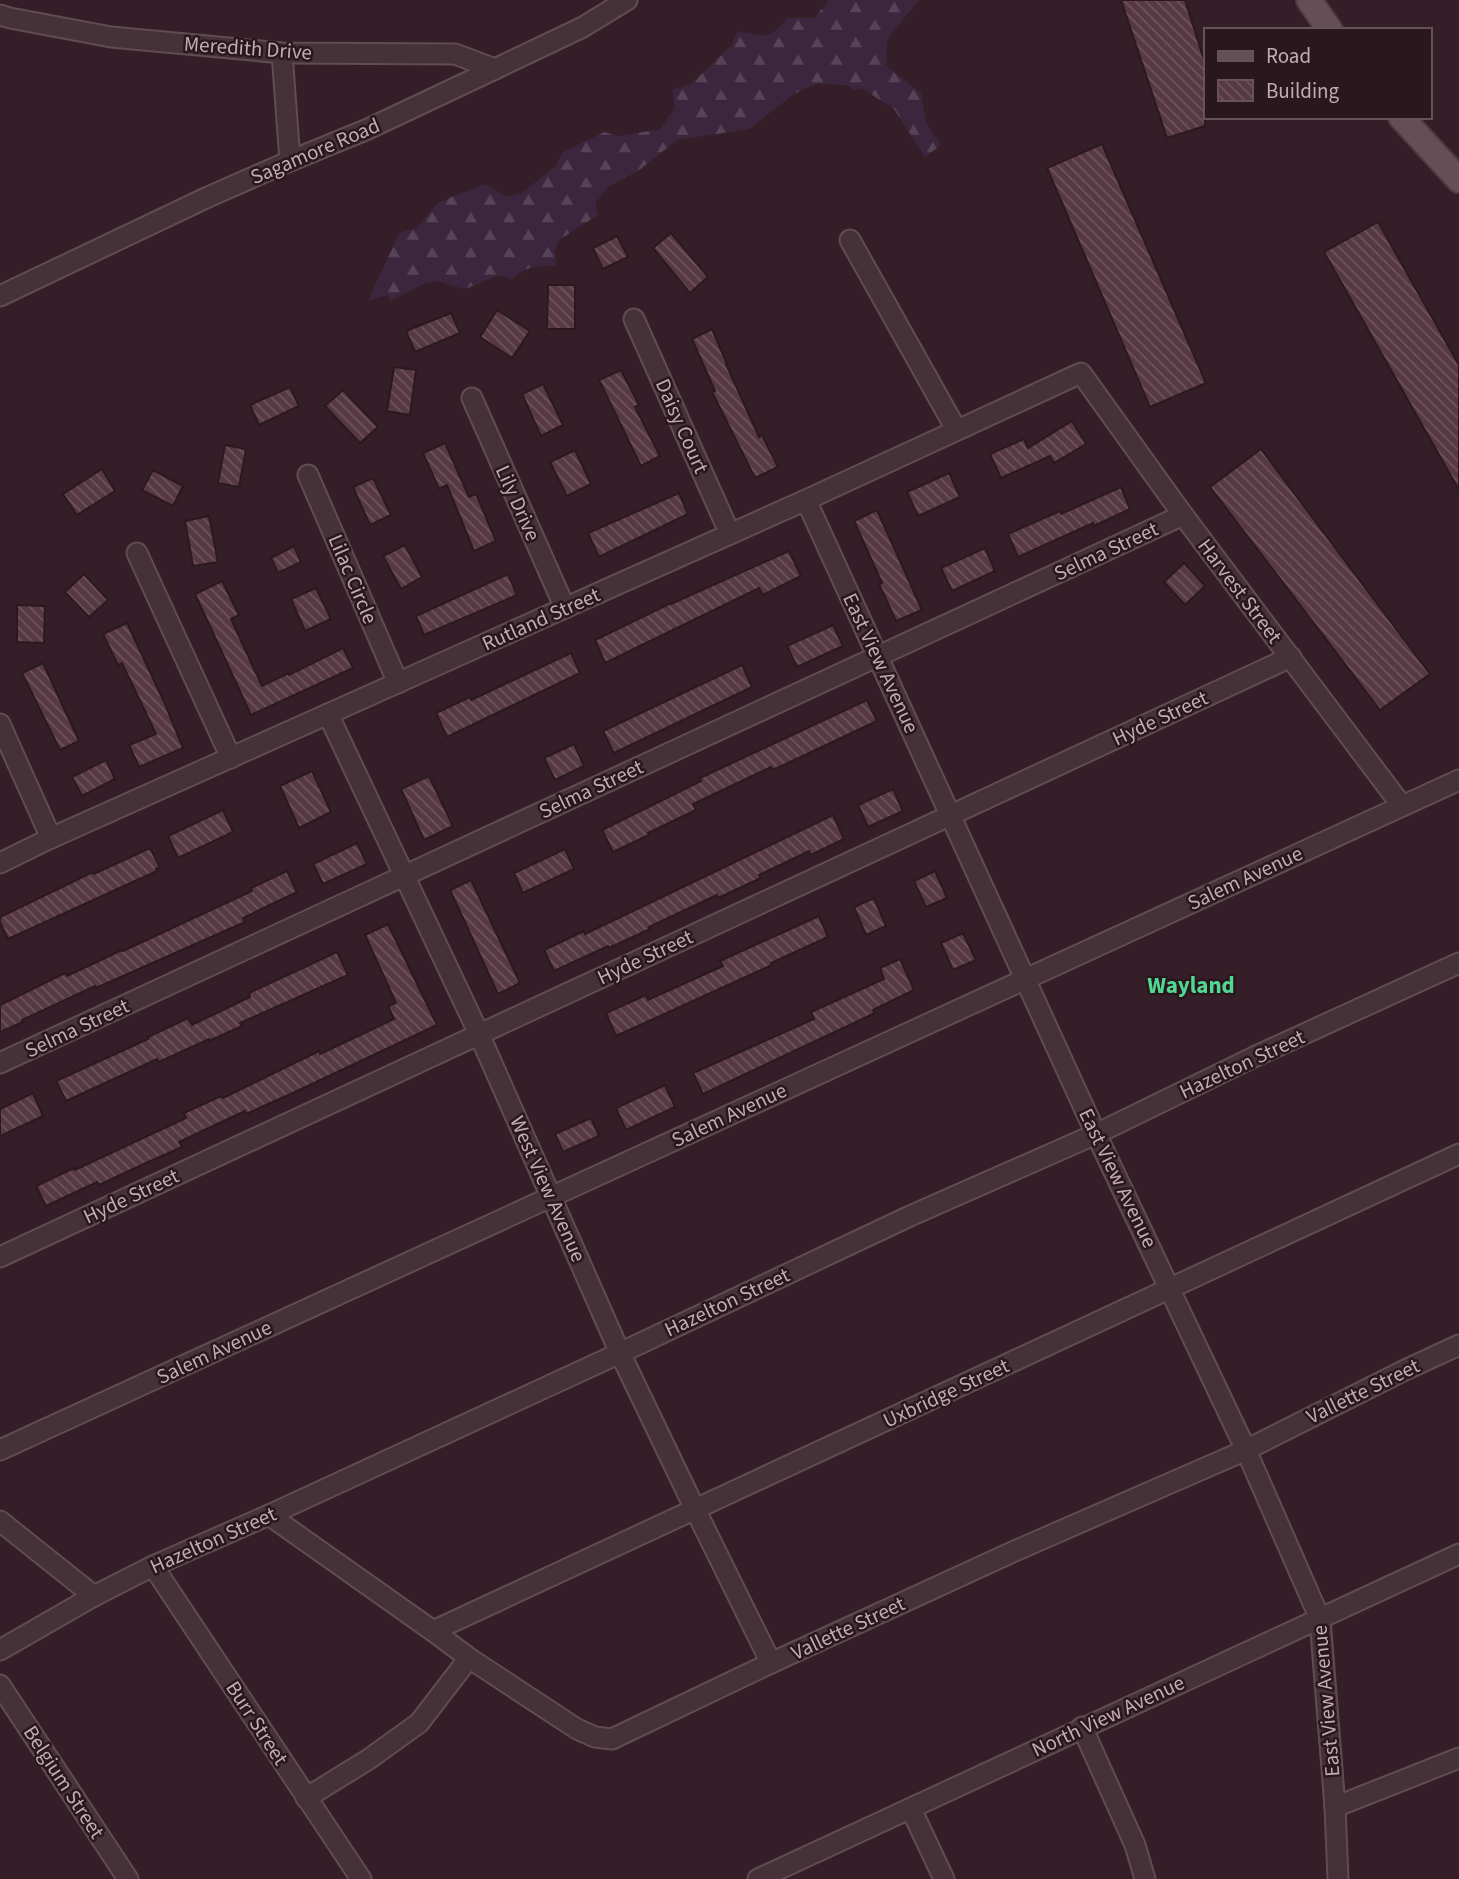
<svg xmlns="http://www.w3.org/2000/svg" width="1459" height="1879" font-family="'Source Sans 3',sans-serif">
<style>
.forest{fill:url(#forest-firs)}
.building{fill:url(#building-back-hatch);stroke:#2c1920;stroke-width:2}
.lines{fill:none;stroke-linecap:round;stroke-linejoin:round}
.minor-casing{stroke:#614c53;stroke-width:23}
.major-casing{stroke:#4f3a42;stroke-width:28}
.minor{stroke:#463139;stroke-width:19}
.major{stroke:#664e57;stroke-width:24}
.labels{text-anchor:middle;stroke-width:5;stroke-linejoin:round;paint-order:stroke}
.street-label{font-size:21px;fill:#c4aab3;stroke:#2a171e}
.neighbourhood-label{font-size:23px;font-weight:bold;fill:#52d792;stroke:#2a171e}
</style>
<defs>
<pattern id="forest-firs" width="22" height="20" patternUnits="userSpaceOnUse" patternTransform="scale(1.75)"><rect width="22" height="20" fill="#3c263d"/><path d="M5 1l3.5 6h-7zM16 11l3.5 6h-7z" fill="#574357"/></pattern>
<pattern id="building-back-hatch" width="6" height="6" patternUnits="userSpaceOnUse" patternTransform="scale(1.75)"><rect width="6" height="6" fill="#573944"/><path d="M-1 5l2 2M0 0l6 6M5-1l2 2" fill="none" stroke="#6e535d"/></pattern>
</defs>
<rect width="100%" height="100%" fill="#351e27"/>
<path class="forest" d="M829 0H919L887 39 886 66 921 93 926 123 941 145 925 157 894 109 863 89 853 90 848 85 816 84 794 94 749 129 677 140 638 171 608 187 596 202V210L598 215 559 240 555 250 556 266C536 266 528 265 512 279L499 275 465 289 437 281 423 284 390 301 388 295 368 301 399 233 416 228 439 202 485 184 506 197 522 193 556 166 562 153 604 132 619 136 660 129 675 108 672 90 691 84 732 45 737 31C765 36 768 42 787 18H814Z"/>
<g class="building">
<polygon points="1121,0 1185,0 1205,63 1205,126 1167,138"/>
<polygon points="1102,144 1206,383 1150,407 1047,168"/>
<polygon points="1378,222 1459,365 1459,490 1324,252"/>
<polygon points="671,233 708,277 690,293 653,248"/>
<polygon points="617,236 628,257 603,269 593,248"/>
<polygon points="548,285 575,285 575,329 547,329"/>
<polygon points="497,310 530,331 512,358 480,337"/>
<polygon points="451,313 460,333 415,352 406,331"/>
<polygon points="712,329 727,364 726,364 759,437 762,435 778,467 755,478 712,392 715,391 692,339"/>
<polygon points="394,367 416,370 410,415 387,411"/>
<polygon points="621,370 639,405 635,407 660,456 641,466 599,380"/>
<polygon points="543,384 563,425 541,436 522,394"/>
<polygon points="290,387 299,406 259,425 250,405"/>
<polygon points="343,390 378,427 360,443 325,406"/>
<polygon points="1072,421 1086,444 1054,463 1050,456 1001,478 990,454 1024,439 1028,448"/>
<polygon points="445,443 469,497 476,494 496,541 474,551 447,485 439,489 423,453"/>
<polygon points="225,445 246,449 239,487 218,483"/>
<polygon points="1261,449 1430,674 1380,710 1210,487"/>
<polygon points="575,450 591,484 567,496 550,462"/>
<polygon points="102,469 115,491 77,515 63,494"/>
<polygon points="153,470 183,486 173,506 142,490"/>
<polygon points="949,473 960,497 918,516 907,492"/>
<polygon points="373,478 391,515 370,525 353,487"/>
<polygon points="1121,487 1130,509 1094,526 1093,523 1018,557 1008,534 1060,511 1061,514"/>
<polygon points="679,493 688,514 599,557 588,533"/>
<polygon points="877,510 922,610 896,621 879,584 882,583 854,521"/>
<polygon points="209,516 218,562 193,566 185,521"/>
<polygon points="405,545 422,577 401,589 383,556"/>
<polygon points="294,546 301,562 278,573 271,558"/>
<polygon points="985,548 995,571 952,591 941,568"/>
<polygon points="789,551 801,576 763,595 759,588 605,663 595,640 671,603 671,604"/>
<polygon points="1184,563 1205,586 1185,605 1164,582"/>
<polygon points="84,574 108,600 89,617 65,592"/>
<polygon points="508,574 517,595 424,635 416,616"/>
<polygon points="222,581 239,615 231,619 262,686 289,673 289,675 343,648 353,668 251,715 195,594"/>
<polygon points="316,588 331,619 305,631 291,599"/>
<polygon points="17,605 45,606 44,643 17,642"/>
<polygon points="127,623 165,704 183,748 139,767 129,745 156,734 122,663 118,665 103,634"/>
<polygon points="833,625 843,646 797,667 787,646"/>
<polygon points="571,653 580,673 447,737 436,713 470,697 471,700"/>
<polygon points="43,663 79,741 60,750 22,673"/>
<polygon points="742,665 752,687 614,753 603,731"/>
<polygon points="867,700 877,721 773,770 771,767 693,804 696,810 648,833 649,835 613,852 602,830 701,781 700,778"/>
<polygon points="574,744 584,766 555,780 544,758"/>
<polygon points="106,760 115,779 82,796 72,777"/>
<polygon points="312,771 331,812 299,828 280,786"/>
<polygon points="429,776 453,826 424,840 401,789"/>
<polygon points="893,789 903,811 868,827 858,805"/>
<polygon points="223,810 233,832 178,858 168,836"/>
<polygon points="833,815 844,839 811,855 809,851 759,875 761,878 718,898 717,895 649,927 650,929 609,948 608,946 554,971 544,950 584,931 585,934"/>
<polygon points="357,843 367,864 323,884 313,864"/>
<polygon points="150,848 160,867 156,869 157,871 8,939 0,922 0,917 93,872 94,874"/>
<polygon points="565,849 574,869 523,893 514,873"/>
<polygon points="287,871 297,892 243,918 245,922 96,988 95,986 22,1020 23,1022 0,1032 0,1005 65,973 67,976 122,950 123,951 252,891 251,888"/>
<polygon points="935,871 947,898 926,907 914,881"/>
<polygon points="471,880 520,983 498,994 450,890"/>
<polygon points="874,898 886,926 866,935 854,907"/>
<polygon points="819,916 828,937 771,963 772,965 616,1036 606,1013 646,995 648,1000 723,966 720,961"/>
<polygon points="388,924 437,1025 295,1092 246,1114 245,1111 179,1142 182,1147 146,1163 99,1185 97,1182 46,1206 36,1186 74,1168 75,1170 186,1118 184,1113 221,1096 223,1098 319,1051 320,1054 394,1019 388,1006 396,1003 365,935"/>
<polygon points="963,933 976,960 953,970 941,943"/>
<polygon points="337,952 348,975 240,1023 242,1026 209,1041 209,1039 159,1062 157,1059 66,1101 56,1081 148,1039 148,1037 188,1018 192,1025 250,997 249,993"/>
<polygon points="900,959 914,990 873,1010 875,1013 703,1094 693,1073 814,1019 811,1012 884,979 880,968"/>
<polygon points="665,1085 675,1107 626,1130 616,1108"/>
<polygon points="33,1093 43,1116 0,1136 0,1109"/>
<polygon points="591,1118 599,1136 563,1152 555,1134"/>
</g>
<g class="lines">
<defs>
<g id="minor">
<polyline points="0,15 10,18 111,37 282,53 455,54 495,69"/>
<polyline points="282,53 290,161"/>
<polyline points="850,240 956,429"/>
<polyline points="0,296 208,197 290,161 368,129 495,69 583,27 627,0"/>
<polyline points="634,319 730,534"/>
<polyline points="472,398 565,608"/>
<polyline points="308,475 398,683"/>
<polyline points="806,500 1096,1134 1246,1450 1320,1619 1335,1807 1338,1879"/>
<polyline points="137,553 231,758"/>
<polyline points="328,714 479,1034 620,1353 695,1509 771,1663"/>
<polyline points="0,724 51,838"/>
<polyline points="0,863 51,838 806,500 1081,373 1183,515 1402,806"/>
<polyline points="0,1063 1183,515"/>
<polyline points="0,1257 1291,657"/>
<polyline points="0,1450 1459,780"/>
<polyline points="269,1515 433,1631 469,1658 577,1729 595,1737 612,1739 771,1663 1017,1550 1246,1450 1405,1370 1459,1345"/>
<polyline points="0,1521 94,1596"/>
<polyline points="153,1566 361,1879"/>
<polyline points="433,1631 1459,1154"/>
<polyline points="0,1650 94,1596 153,1566 269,1515 620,1353 910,1216 1096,1134 1256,1056 1459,963"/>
<polyline points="0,1685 128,1879"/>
<polyline points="1082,1727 1135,1845 1145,1879"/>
<polyline points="306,1798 369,1759 419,1723 469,1658"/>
<polyline points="1335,1807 1459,1758"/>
<polyline points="911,1809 944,1879"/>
<polyline points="758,1879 1459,1554"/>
</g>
<g id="major">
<polyline points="1309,0 1330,30"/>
<polyline points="1401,117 1459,180"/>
</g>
</defs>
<use href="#minor" class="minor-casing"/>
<use href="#major" class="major-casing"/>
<use href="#minor" class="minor"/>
<use href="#major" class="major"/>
</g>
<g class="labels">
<g class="street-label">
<text transform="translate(248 48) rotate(4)" y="7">Meredith Drive</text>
<text transform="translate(315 151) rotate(-23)" y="7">Sagamore Road</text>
<text transform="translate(682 426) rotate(66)" y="7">Daisy Court</text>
<text transform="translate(518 503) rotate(66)" y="7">Lily Drive</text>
<text transform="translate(1106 551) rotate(-25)" y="7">Selma Street</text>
<text transform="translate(353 579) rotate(67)" y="7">Lilac Circle</text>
<text transform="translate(1240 591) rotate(53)" y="7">Harvest Street</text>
<text transform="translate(541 619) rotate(-24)" y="7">Rutland Street</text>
<text transform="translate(881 663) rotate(65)" y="7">East View Avenue</text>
<text transform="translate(1160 718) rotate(-25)" y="7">Hyde Street</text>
<text transform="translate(591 789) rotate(-25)" y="7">Selma Street</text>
<text transform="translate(1245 878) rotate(-25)" y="7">Salem Avenue</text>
<text transform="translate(645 957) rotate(-25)" y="7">Hyde Street</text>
<text transform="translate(77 1028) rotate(-25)" y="7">Selma Street</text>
<text transform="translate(1242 1064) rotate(-25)" y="7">Hazelton Street</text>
<text transform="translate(729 1115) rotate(-25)" y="7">Salem Avenue</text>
<text transform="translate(1118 1178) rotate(64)" y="7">East View Avenue</text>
<text transform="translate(548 1189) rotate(66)" y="7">West View Avenue</text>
<text transform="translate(131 1196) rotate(-25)" y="7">Hyde Street</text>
<text transform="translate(727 1302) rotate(-25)" y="7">Hazelton Street</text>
<text transform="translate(214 1352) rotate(-25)" y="7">Salem Avenue</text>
<text transform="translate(1363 1391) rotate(-26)" y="7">Vallette Street</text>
<text transform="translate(946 1393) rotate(-25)" y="7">Uxbridge Street</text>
<text transform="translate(213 1540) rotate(-24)" y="7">Hazelton Street</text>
<text transform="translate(848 1628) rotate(-25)" y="7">Vallette Street</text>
<text transform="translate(1326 1701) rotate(-95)" y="7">East View Avenue</text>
<text transform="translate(1108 1716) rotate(-25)" y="7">North View Avenue</text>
<text transform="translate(257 1723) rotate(57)" y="7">Burr Street</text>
<text transform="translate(64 1782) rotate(57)" y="7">Belgium Street</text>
</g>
<g class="neighbourhood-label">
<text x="1191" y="993">Wayland</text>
</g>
</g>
<rect x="1204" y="28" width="228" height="91" fill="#2a171e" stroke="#68525a" stroke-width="2"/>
<rect x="1218" y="51" width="35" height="10" fill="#664e57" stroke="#68525a" stroke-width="2"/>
<text x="1266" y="63" font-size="21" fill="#c4aab3">Road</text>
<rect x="1218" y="80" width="35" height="21" fill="url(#building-back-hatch)" stroke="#68525a" stroke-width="2"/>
<text x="1266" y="98" font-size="21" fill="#c4aab3">Building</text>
</svg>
